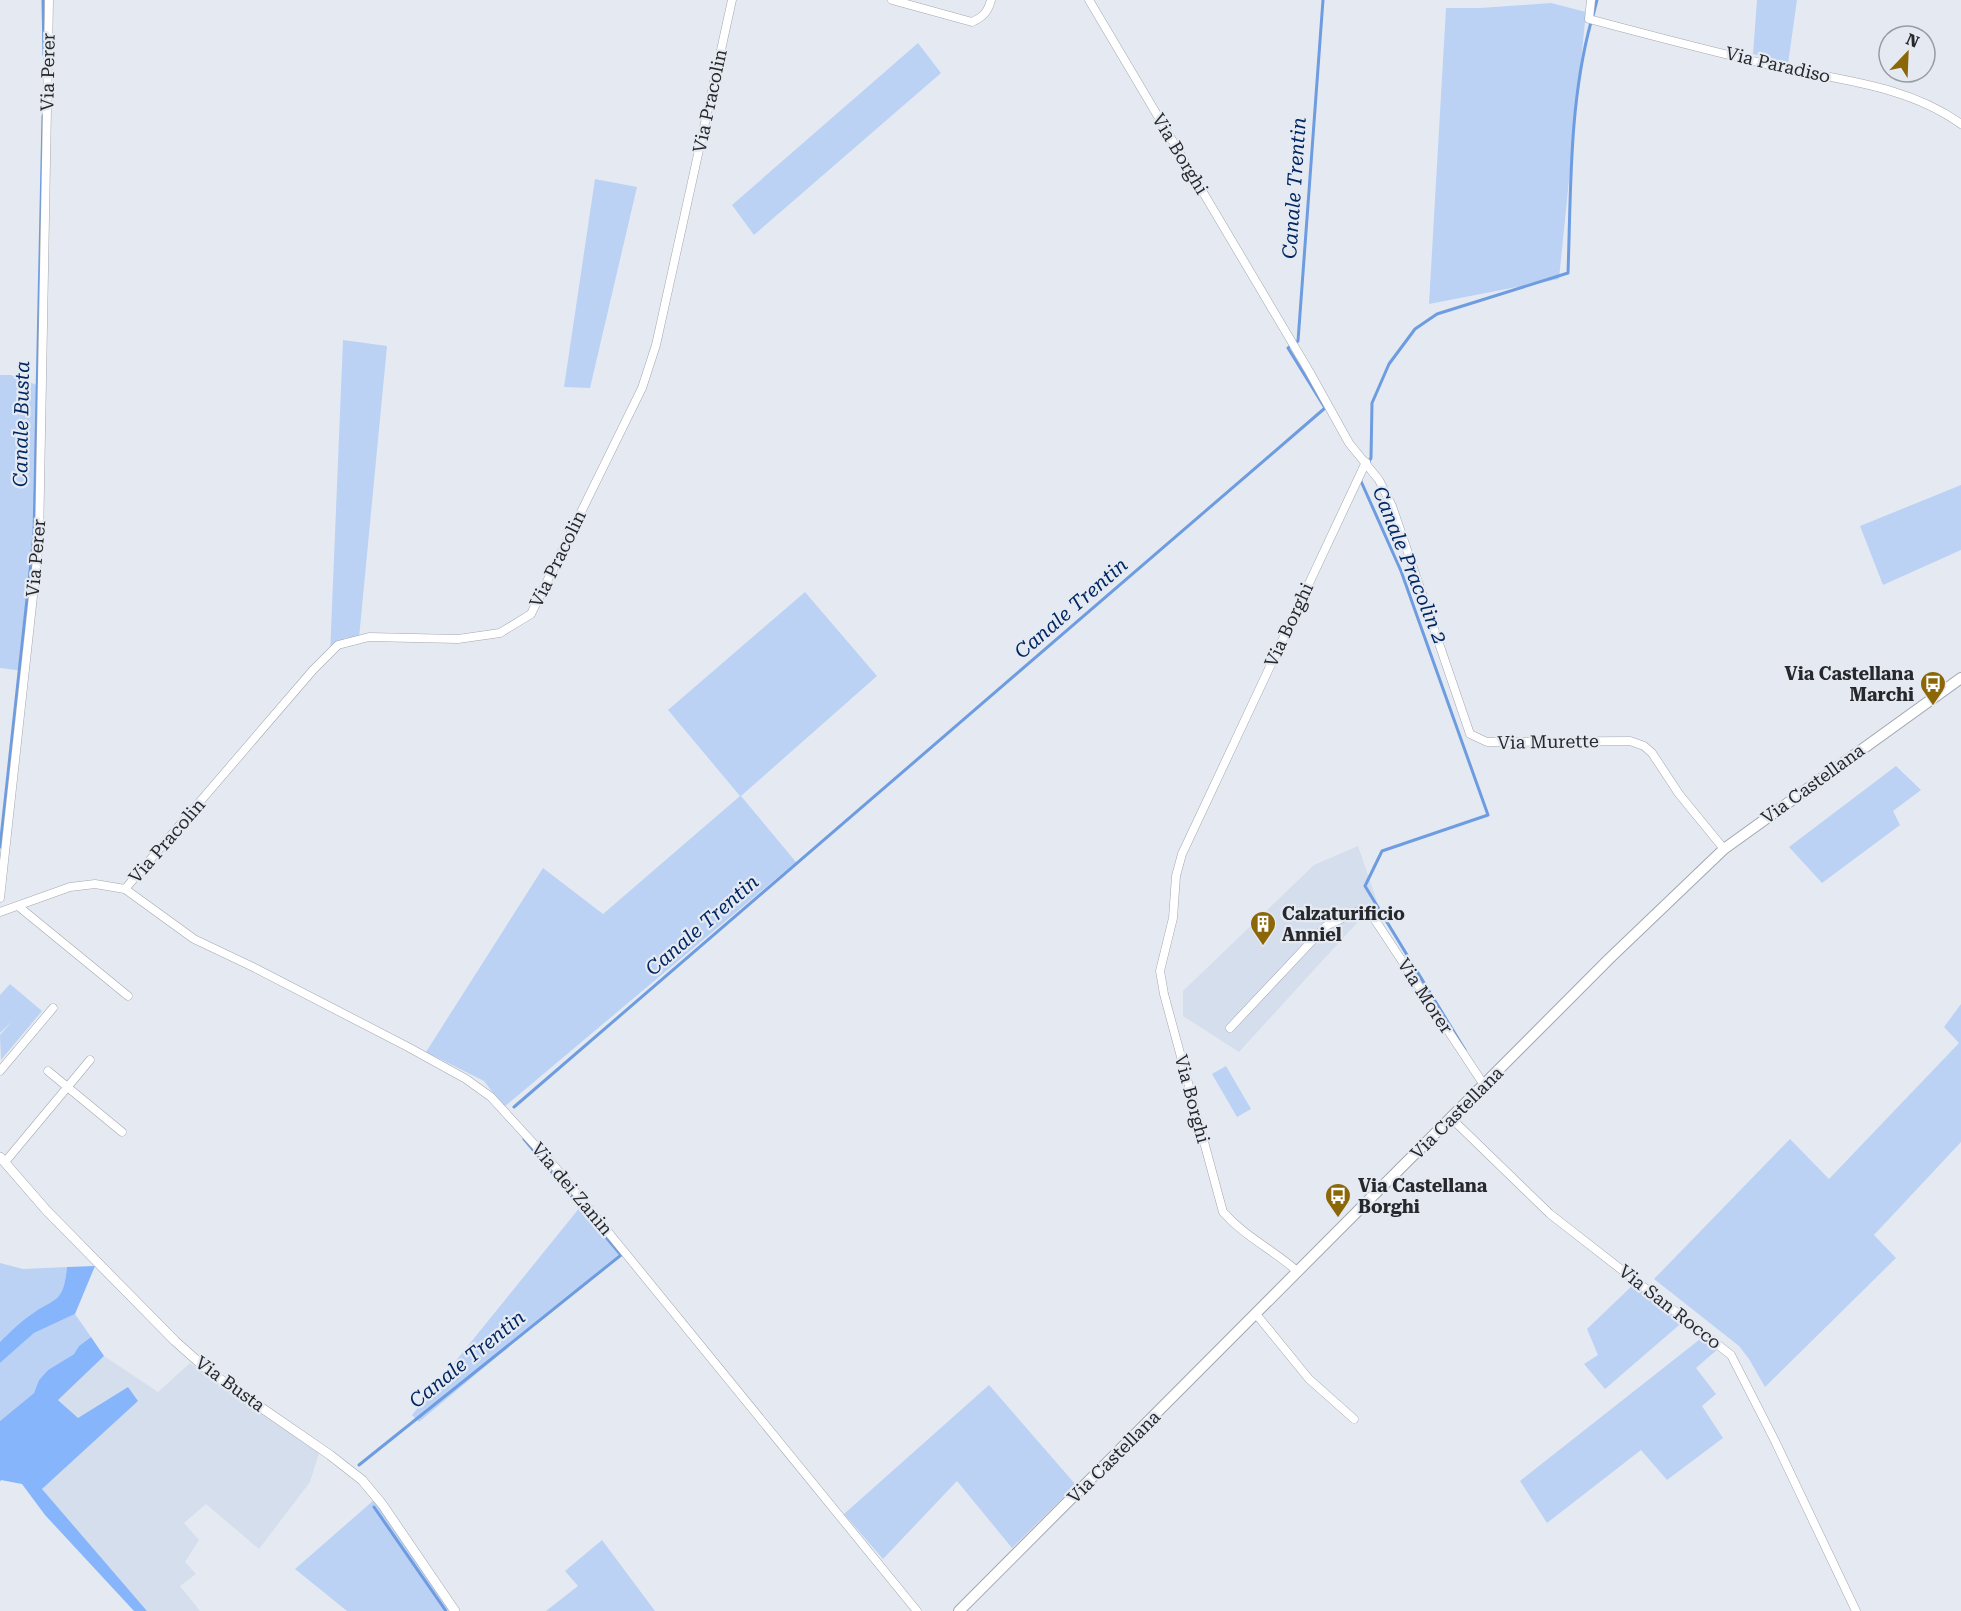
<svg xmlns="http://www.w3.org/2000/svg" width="1961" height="1611" font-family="'Roboto Serif',serif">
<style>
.built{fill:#d5deec}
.green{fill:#bbd2f5}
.forest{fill:#86b5fb}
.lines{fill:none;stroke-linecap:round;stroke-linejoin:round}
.stream{stroke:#6e9ce0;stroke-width:3}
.minor-casing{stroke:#a3a7af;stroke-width:9}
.tertiary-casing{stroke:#a3a7af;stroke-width:10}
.secondary-casing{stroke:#a3a7af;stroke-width:12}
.minor{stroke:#fff;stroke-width:8}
.tertiary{stroke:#fff;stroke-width:9}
.secondary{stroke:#fff;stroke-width:10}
.labels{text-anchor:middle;stroke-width:4.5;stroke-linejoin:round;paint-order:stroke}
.street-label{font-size:18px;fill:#26282b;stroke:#e5eaf2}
.poi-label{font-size:18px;font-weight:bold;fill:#26282b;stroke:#e5eaf2;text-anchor:start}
.water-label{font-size:20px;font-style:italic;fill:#002762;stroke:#e5eaf2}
</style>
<rect width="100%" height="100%" fill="#e5eaf2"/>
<g class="built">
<polygon points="1358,846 1377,901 1239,1052 1183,1016 1183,991 1314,865"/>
<polygon points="104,1356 158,1392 190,1363 225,1390 319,1453 310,1482 259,1549 206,1504 184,1523 199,1540 185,1562 196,1574 180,1586 200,1611 147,1611 42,1489 138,1401 128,1387 78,1419 58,1399"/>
</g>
<g class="green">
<polygon points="1757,0 1797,0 1788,64 1753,54"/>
<polygon points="1551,3 1586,12 1559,279 1429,304 1446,8 1480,8"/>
<polygon points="918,43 941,73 754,235 732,205"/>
<polygon points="595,179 637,187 590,388 564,387"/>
<polygon points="343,340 387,346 359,638 345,638 330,655"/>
<polygon points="0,375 11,375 42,387 40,484 24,671 0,668"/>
<polygon points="1961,485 1961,550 1883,585 1860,526"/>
<polygon points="805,592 877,676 741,796 796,862 504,1107 484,1081 426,1052 543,868 603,914 740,796 668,710"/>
<polygon points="1896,766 1921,790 1893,811 1900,825 1822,883 1789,847"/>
<polygon points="10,984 42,1011 1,1060 0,1035 12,1021 0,1033 0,995"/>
<polygon points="1961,1004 1961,1142 1874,1235 1896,1258 1765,1387 1749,1359 1739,1346 1654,1279 1790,1139 1829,1179 1959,1043 1944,1027"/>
<polygon points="1226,1066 1251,1109 1237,1117 1212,1074"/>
<polygon points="585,1201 624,1250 419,1422 412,1415"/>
<path d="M0 1263 23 1269 67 1267C63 1305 56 1296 29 1316 19 1323 9 1333 0 1342Z"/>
<polygon points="1636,1282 1685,1320 1605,1389 1584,1364 1598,1355 1587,1329"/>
<polygon points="75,1314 91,1337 79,1346 74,1354 48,1370 39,1380 34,1393 0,1421 0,1363 34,1333"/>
<polygon points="1704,1336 1719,1348 1696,1368 1716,1394 1702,1406 1723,1438 1667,1480 1641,1450 1547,1523 1520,1481"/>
<polygon points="989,1385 1076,1485 1012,1548 957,1481 883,1559 844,1514"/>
<polygon points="374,1500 448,1609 447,1611 347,1611 295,1569"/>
<polygon points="602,1540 655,1611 546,1611 578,1586 565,1571"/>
</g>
<g class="forest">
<path d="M95 1266 75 1314 34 1333 0 1363V1342C9 1333 19 1323 29 1316 56 1296 63 1305 67 1267Z"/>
<polygon points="91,1337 104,1356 58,1400 78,1418 128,1387 138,1401 42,1489 147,1611 134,1611 45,1515 22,1484 1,1480 0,1482 0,1421 34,1393 39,1380 48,1370 74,1354 79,1346"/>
</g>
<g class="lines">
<g class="stream">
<polyline points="43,0 44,55"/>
<polyline points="1593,16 1597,0"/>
<path d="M1368 463 1371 458 1372 403 1389 364 1415 329 1437 314 1568 273C1571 190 1569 103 1591 22"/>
<polyline points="1360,479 1401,571 1488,815 1382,851 1365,886 1465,1050"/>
<polyline points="0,847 34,535 43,116"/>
<polyline points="514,1107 1325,408 1288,348 1298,341 1323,0"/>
<polyline points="359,1465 621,1255 524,1139"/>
<polyline points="374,1507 446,1611"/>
</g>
<defs>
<g id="minor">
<path d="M892 0 972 22C983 17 988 12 991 0"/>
<polyline points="1089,0 1309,371 1349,443 1379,480 1392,506 1470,734 1487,742 1630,741 1644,746 1652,753 1679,794 1724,849"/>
<path d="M1591 0 1589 19C1649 35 1710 51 1770 65 1835 80 1906 84 1961 124"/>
<polyline points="125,889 194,939 253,967 408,1047 466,1079 491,1097 556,1168 917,1611"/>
<polyline points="0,898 39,541 49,0"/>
<polyline points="18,906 128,996"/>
<polyline points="0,912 70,887 95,884 125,889 313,670 338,645 369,637 458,639 500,633 531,614 642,388 656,345 732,0"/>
<polyline points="1230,1028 1326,926 1358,911 1370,914 1377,923 1484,1085"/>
<polyline points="0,1071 53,1008"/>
<polyline points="48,1071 122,1132"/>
<polyline points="1451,1118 1550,1214 1731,1355 1774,1439 1856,1611"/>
<polyline points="5,1162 90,1060"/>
<path d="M1298 1272C1274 1250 1245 1237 1223 1212L1164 994 1160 971 1173 918 1176 876 1182 854 1366 462"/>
<polyline points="1256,1314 1309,1379 1354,1419"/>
</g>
<polyline id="tertiary" points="0,1157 47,1211 175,1341 211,1373 330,1455 362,1480 382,1504 455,1611"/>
<polyline id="secondary" points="959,1611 1610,958 1724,849 1961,678"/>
</defs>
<use href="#minor" class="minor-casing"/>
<use href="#tertiary" class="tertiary-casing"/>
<use href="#secondary" class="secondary-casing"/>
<use href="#minor" class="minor"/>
<use href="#tertiary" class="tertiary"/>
<use href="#secondary" class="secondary"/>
</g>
<defs>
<symbol id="bus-pin" viewBox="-11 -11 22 30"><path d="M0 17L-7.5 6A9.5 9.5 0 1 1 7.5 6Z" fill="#8b6708" stroke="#e5eaf2"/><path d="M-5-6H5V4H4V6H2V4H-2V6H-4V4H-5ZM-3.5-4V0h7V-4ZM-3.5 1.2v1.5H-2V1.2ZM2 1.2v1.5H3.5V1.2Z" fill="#fff"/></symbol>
<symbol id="building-pin" viewBox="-11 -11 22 30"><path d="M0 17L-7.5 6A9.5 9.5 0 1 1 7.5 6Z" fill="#8b6708" stroke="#e5eaf2"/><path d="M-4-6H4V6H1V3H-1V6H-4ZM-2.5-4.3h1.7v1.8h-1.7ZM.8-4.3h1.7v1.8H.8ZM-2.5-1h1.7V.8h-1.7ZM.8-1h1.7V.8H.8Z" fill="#fff"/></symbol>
</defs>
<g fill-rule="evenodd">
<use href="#bus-pin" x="1918" y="669" width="30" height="40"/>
<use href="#building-pin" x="1248" y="909" width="30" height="40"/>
<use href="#bus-pin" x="1323" y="1181" width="30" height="40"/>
</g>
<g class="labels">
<g class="street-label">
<text transform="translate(1778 65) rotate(13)" y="6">Via Paradiso</text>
<text transform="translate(48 72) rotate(-89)" y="6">Via Perer</text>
<text transform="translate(710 101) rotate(-78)" y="6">Via Pracolin</text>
<text transform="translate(1180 154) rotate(59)" y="6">Via Borghi</text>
<text transform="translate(36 558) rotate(-85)" y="6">Via Perer</text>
<text transform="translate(558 559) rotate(-64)" y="6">Via Pracolin</text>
<text transform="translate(1289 625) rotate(-65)" y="6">Via Borghi</text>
<text transform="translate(1548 742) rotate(-1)" y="6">Via Murette</text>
<text transform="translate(1813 784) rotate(-36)" y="6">Via Castellana</text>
<text transform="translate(167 841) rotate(-49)" y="6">Via Pracolin</text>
<text transform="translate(1425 996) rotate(57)" y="6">Via Morer</text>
<text transform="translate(1192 1099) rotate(75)" y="6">Via Borghi</text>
<text transform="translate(1457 1113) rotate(-45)" y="6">Via Castellana</text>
<text transform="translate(572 1189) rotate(50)" y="6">Via dei Zanin</text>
<text transform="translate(1670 1307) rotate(38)" y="6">Via San Rocco</text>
<text transform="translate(230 1384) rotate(36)" y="6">Via Busta</text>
<text transform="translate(1114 1457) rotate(-45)" y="6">Via Castellana</text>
</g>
<g class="poi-label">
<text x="1914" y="680" text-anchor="end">Via Castellana<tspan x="1914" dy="21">Marchi</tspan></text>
<text x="1282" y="920">Calzaturificio<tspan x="1282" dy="21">Anniel</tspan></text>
<text x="1358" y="1192">Via Castellana<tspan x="1358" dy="21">Borghi</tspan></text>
</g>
<g class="water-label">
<text transform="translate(1294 188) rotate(-86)" y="7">Canale Trentin</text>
<text transform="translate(21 424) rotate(-89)" y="7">Canale Busta</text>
<text transform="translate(1410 565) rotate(68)" y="7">Canale Pracolin 2</text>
<text transform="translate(1071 608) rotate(-41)" y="7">Canale Trentin</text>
<text transform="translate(702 925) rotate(-41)" y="7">Canale Trentin</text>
<text transform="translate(467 1359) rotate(-39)" y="7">Canale Trentin</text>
</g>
</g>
<g transform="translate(1907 54) rotate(23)"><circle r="28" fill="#e5eaf2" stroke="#999ca2" stroke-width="1.5"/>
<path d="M0-4.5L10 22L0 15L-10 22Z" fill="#8b6708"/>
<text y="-9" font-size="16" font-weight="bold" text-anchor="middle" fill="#26282b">N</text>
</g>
</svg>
